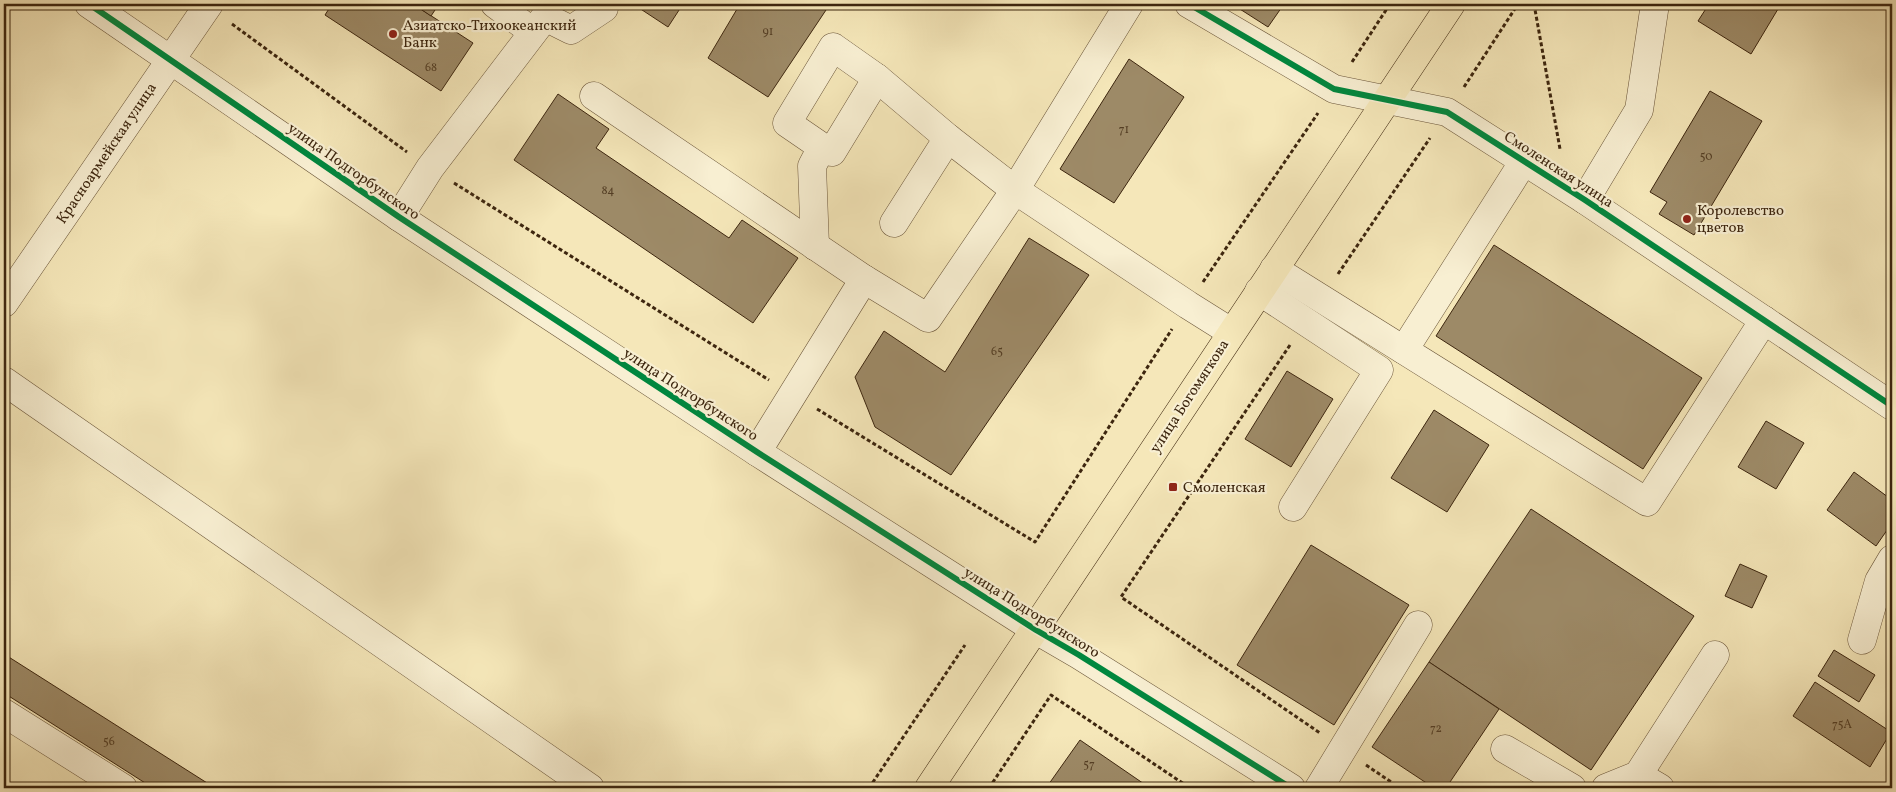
<svg xmlns="http://www.w3.org/2000/svg" width="1896" height="792" font-family="Vollkorn,serif">
<style>
.building{fill:#9d8a67;stroke:#3d260f}
.lines{fill:none;stroke-linecap:round;stroke-linejoin:round}
.minor-casing{stroke:#6b563a;stroke-width:29}
.major-casing{stroke:#3d260f;stroke-width:29}
.path{stroke:#3d260f;stroke-width:3;stroke-dasharray:4 2.5;stroke-linecap:butt}
.minor{stroke:#f8efd2;stroke-width:28}
.major{stroke:#f5e7b9;stroke-width:28}
.cycleway-casing{stroke:#f8efd2;stroke-width:9}
.cycleway{stroke:#00873e;stroke-width:6}
.poi-dot{fill:#8f2418;stroke:#f8efd2;stroke-width:2}
.labels{text-anchor:middle;stroke-width:4.5;stroke-linejoin:round;paint-order:stroke}
.number-label{font-size:12px;fill:#553f25}
.poi-label{font-size:15px;fill:#3d260f;stroke:#f8efd2;text-anchor:start}
.street-label{font-size:15px;fill:#3d260f;stroke:#f8efd2}
</style>
<rect width="100%" height="100%" fill="#f5e7b9"/>
<filter id="stains"><feTurbulence type="fractalNoise" baseFrequency=".004" numOctaves="4"/><feColorMatrix values="0 0 0 0 .2 0 0 0 0 .09 0 0 0 0 .02 0 0 0 .5 -.17"/></filter>
<radialGradient id="worn" r=".72"><stop offset=".6" stop-color="#630" stop-opacity="0"/><stop offset="1" stop-color="#630" stop-opacity=".3"/></radialGradient>
<g class="building">
<polygon points="332,4 413,4 473,43 441,91 325,15"/>
<polygon points="413,4 439,4 431,16"/>
<polygon points="633,4 683,4 668,27"/>
<polygon points="740,4 830,4 768,97 708,58"/>
<polygon points="1232,4 1284,4 1268,27"/>
<polygon points="1709,4 1781,4 1751,54 1698,21"/>
<polygon points="1129,59 1184,97 1114,203 1060,169"/>
<polygon points="1710,91 1762,121 1694,235 1659,214 1667,202 1650,192"/>
<polygon points="558,94 609,129 596,148 729,238 742,220 798,258 753,323 514,160"/>
<polygon points="1029,238 1089,275 951,475 875,427 855,377 884,331 945,372"/>
<polygon points="1494,245 1702,378 1643,469 1436,336"/>
<polygon points="1287,371 1333,399 1291,467 1245,439"/>
<polygon points="1434,410 1489,445 1447,512 1391,478"/>
<polygon points="1766,421 1804,443 1776,489 1738,467"/>
<polygon points="1854,472 1892,500 1892,523 1876,546 1827,510"/>
<polygon points="1531,509 1694,616 1591,770 1429,662"/>
<polygon points="1311,545 1409,605 1334,725 1237,665"/>
<polygon points="1740,564 1767,576 1752,608 1725,596"/>
<polygon points="1834,650 1875,675 1859,702 1818,676"/>
<polygon points="4,654 215,788 153,788 4,693"/>
<polygon points="1429,662 1499,709 1446,788 1434,788 1372,747"/>
<polygon points="1815,682 1891,732 1870,767 1793,716"/>
<polygon points="1080,740 1150,788 1046,788"/>
</g>
<g class="lines">
<defs>
<g id="minor">
<polyline points="89,4 399,217 757,452 1036,630 1079,655 1291,788"/>
<polyline points="495,4 533,32"/>
<polyline points="1189,4 1334,89 1447,112 1585,200 1892,406"/>
<polyline points="877,78 948,138 1015,190 1188,305 1231,332"/>
<polyline points="594,96 864,279 928,318 1015,190 1129,4"/>
<polyline points="1585,200 1639,110 1655,4"/>
<polyline points="399,217 430,168 545,17 571,30 604,8"/>
<polyline points="894,223 948,138"/>
<polyline points="815,246 812,166 822,147 787,123 833,47 877,78 832,152 822,147"/>
<polyline points="1274,269 1647,502 1764,320"/>
<polyline points="1259,291 1379,370 1293,507"/>
<polyline points="4,303 209,4"/>
<polyline points="1404,350 1524,161"/>
<polyline points="4,381 590,788"/>
<polyline points="757,452 864,279"/>
<polyline points="1862,640 1879,581 1892,559"/>
<polyline points="4,713 123,788"/>
<polyline points="1505,749 1572,788"/>
<polyline points="1638,775 1660,788"/>
<polyline points="1319,788 1418,625"/>
<polyline points="1606,788 1638,775 1715,655"/>
</g>
<path id="major" d="M929 788C1103 527 1277 266 1451 4"/>
</defs>
<use href="#minor" class="minor-casing"/>
<use href="#major" class="major-casing"/>
<g class="path">
<polyline points="1534,4 1560,149"/>
<polyline points="232,24 407,152"/>
<polyline points="1352,62 1390,4"/>
<polyline points="1464,87 1518,4"/>
<polyline points="454,183 769,380"/>
<polyline points="1338,274 1430,138"/>
<polyline points="1203,282 1318,113"/>
<polyline points="1290,345 1121,597 1320,733"/>
<polyline points="817,409 1035,542 1172,329"/>
<polyline points="1366,765 1400,788"/>
<polyline points="869,788 965,645"/>
<polyline points="989,788 1051,695 1190,788"/>
</g>
<use href="#minor" class="minor"/>
<use href="#major" class="major"/>
<defs>
<g id="cycleway">
<polyline points="89,4 399,217 757,452 1036,630 1079,655 1291,788"/>
<polyline points="1189,4 1334,89 1447,112 1585,200 1892,406"/>
</g>
</defs>
<use href="#cycleway" class="cycleway-casing"/>
<use href="#cycleway" class="cycleway"/>
</g>
<g class="poi-dot">
<circle cx="393" cy="34" r="5"/>
<circle cx="1687" cy="219" r="5"/>
<rect x="1168" y="482" width="10" height="10" rx="2.5"/>
</g>
<g class="labels">
<g class="number-label">
<text x="768" y="35">91</text>
<text x="431" y="71">68</text>
<text x="1124" y="133">71</text>
<text x="1706" y="160">50</text>
<text x="608" y="194">84</text>
<text x="997" y="355">65</text>
<text x="1842" y="728">75А</text>
<text x="1436" y="732">72</text>
<text x="109" y="745">56</text>
<text x="1089" y="768">57</text>
</g>
<g class="poi-label">
<text x="403" y="30">Азиатско-Тихоокеанский<tspan x="403" dy="17">Банк</tspan></text>
<text x="1697" y="215">Королевство<tspan x="1697" dy="17">цветов</tspan></text>
<text x="1183" y="492">Смоленская</text>
</g>
<g class="street-label">
<text transform="translate(106 153) rotate(-56)" y="5">Красноармейская улица</text>
<text transform="translate(1559 169) rotate(33)" y="5">Смоленская улица</text>
<text transform="translate(354 171) rotate(35)" y="5">улица Подгорбунского</text>
<text transform="translate(691 394) rotate(33)" y="5">улица Подгорбунского</text>
<text transform="translate(1189 396) rotate(-57)" y="5">улица Богомягкова</text>
<text transform="translate(1032 612) rotate(32)" y="5">улица Подгорбунского</text>
</g>
</g>
<rect width="1896" height="792" fill="none" stroke="#f5e7b9" stroke-width="20"/>
<rect x="5" y="5" width="1886" height="782" fill="none" stroke="#3d260f" stroke-width="2.5"/>
<rect x="10" y="10" width="1876" height="772" fill="none" stroke="#3d260f"/>
<rect width="100%" height="100%" filter="url(#stains)"/>
<rect width="100%" height="100%" fill="url(#worn)"/>
</svg>
